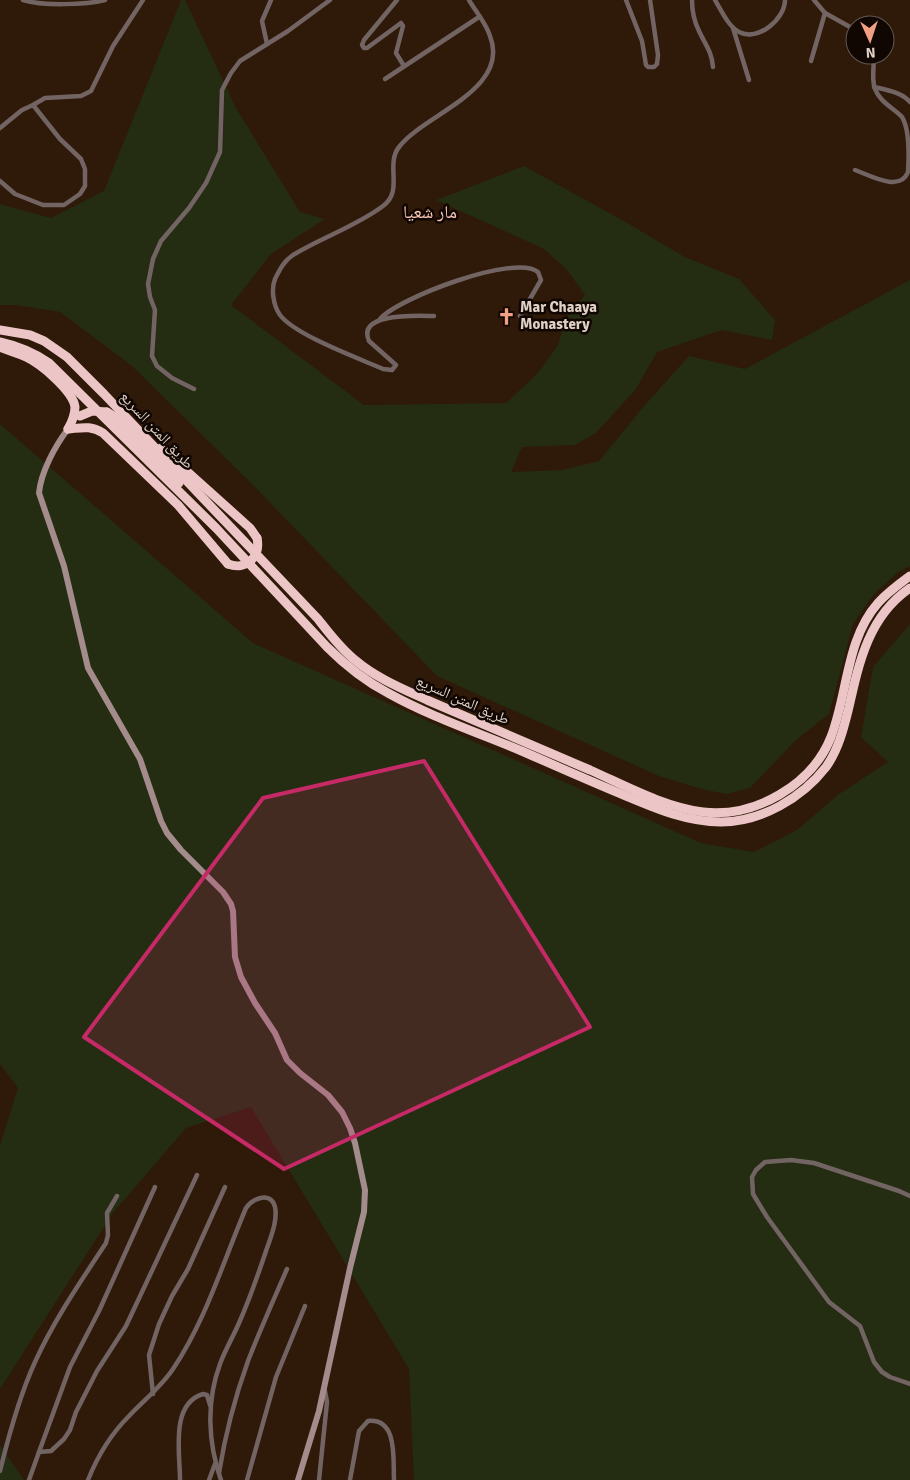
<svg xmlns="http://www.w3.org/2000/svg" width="910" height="1480" font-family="Signika,'Noto Naskh Arabic',sans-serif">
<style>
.green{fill:#242c11}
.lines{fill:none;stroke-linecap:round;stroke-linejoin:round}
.minor{stroke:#736464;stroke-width:4.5}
.secondary{stroke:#a48b8c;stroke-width:6}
.motorway{stroke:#ecc5c6;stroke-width:9}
.motorway-bridge{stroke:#ecc5c6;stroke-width:9}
.marked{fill:#c52a66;fill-opacity:0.2;stroke:#c52a66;stroke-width:4;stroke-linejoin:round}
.labels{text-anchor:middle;stroke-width:5;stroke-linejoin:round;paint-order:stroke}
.poi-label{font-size:15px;font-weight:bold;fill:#e0d1c6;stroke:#100602;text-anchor:start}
.street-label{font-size:15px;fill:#e0d1c6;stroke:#100602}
.quarter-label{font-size:18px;fill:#f7c6b6;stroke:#100602}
</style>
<rect width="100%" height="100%" fill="#2f1908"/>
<g class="green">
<polygon points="181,0 185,0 236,108 300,212 325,219 271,254 231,305 364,405 506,403 538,373 558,345 566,318 585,295 567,270 544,249 436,200 524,166 622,220 685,257 739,279 775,320 772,340 722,330 657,352 636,389 596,433 575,445 522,447 511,472 562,470 599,461 644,406 689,356 745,369 910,280 910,566 898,572 874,594 853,624 829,714 797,739 750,788 727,794 705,790 659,776 437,676 253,485 132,366 60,312 15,305 0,305 0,204 51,218 104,191"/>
<polygon points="0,424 253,643 701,843 754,852 797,830 839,794 888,762 861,737 873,667 910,624 910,1480 414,1480 409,1369 251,1107 186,1128 113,1213 0,1389 0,1145 18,1088 0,1064"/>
<polygon points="0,1445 24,1480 0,1480"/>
</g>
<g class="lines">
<g class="minor">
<path d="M23 0C42 6 86 5 105 0"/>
<polyline points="397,0 364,40 362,45 364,48 367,48 401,23 403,26 396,53 404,66"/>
<polyline points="626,0 642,41 646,65 648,67 654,67 657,64 658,55 650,0"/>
<path d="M692 0C692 10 694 21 699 31 705 44 712 52 713 67"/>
<path d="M715 0C721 10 728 26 739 32 758 42 785 19 785 0"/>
<polyline points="814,0 825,13 850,27 855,33"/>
<polyline points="733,28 749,80"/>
<polyline points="267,44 262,21 271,0"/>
<polyline points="811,61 825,13"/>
<polyline points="385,79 479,17"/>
<path d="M874 87C887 90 901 92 910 102"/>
<polyline points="0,128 22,110 33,105"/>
<path d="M855 170C869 175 900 193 908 172 909 156 910 130 902 117 892 107 880 102 875 89 871 78 875 67 873 55"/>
<polyline points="0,181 15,194 43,205 64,205 80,194 85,186 85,169 81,159 60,139 33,105 45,98 81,96 91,91 113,46 143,0"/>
<path d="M434 316C418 316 356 312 369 341L396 365 392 370 383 369C358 358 295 335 280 315 273 305 271 289 275 279 280 269 284 261 293 255 322 237 355 227 383 206 404 191 385 165 399 147 424 114 511 90 490 36 486 23 476 12 469 0"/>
<path d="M380 319C398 298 516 253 538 272L541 280 520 316"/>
<polyline points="194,389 172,378 157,366 152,356 155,310 150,297 148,284 153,259 161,241 189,208 206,183 220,152 222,90 231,73 240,61 288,31 330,0"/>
<polyline points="910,1196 899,1191 814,1163 791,1160 765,1162 756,1170 752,1177 753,1194 767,1217 829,1302 860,1326 874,1362 882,1372 890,1377 910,1384"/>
<polyline points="153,1394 149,1355 159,1324 172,1296 188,1269 225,1187"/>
<polyline points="39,1452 70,1367 99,1311 155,1187"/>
<path d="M0 1471C9 1434 19 1397 35 1362 54 1320 81 1281 106 1243L108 1235 107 1213 117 1196"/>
<path d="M219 1473C225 1436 235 1397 248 1361 260 1330 274 1299 287 1269"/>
<polyline points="29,1480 39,1452 51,1451 64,1439 70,1430 76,1412 97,1371 126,1326 197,1175"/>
<path d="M88 1480C98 1455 110 1435 129 1416 144 1400 161 1387 173 1369 206 1320 223 1262 246 1208 253 1198 271 1191 275 1207 278 1221 270 1239 266 1251 258 1275 249 1300 239 1323 233 1337 225 1350 220 1364 206 1402 208 1443 221 1480"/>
<path d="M180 1480C180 1453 170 1404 203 1394L207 1395 210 1405"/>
<polyline points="209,1480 215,1464"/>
<polyline points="247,1480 276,1377 305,1306"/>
<polyline points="319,1480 327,1402 325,1391"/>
<path d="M350 1480 359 1431 368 1421C398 1418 393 1459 394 1480"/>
</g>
<path class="secondary" d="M68 429C55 446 41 472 39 493L64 566 88 668 140 759 161 821 167 833 181 850 223 892 231 904 233 911 235 957 241 977 255 1003 275 1033 287 1060 300 1073 328 1095 342 1112 350 1128 355 1143 365 1190 364 1212 350 1268 319 1411 298 1480"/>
<g class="motorway">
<path d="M0 330 30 335 44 341 67 357 104 394 318 619C329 633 340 648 355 660 376 678 403 689 427 700 482 724 536 747 590 770 626 786 664 807 703 812 755 818 812 785 831 737 848 693 846 639 878 603 888 592 899 584 910 576"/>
<path d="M0 342C18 346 33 352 49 363L216 528 327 647C345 665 365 681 388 693 431 717 479 733 524 752 558 767 592 782 626 796 657 809 687 822 721 822 761 822 802 798 826 767 839 749 844 727 849 707 859 662 869 616 910 588"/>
<path d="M0 347C9 351 18 353 26 357 41 364 73 391 75 407 75 416 72 422 68 429"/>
<polyline points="107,412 115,417 179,483"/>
<path d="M68 429C81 428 91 425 103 433L178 505 228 564"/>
<polyline points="161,448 250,528 257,538"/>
</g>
<g class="motorway-bridge">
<polyline points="80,416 92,411 107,412"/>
<path d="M228 564C246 571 261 557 257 538"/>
</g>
</g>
<path class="marked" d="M424 761 590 1027 284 1169 84 1037 263 798Z"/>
<defs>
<symbol id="church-bare" viewBox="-9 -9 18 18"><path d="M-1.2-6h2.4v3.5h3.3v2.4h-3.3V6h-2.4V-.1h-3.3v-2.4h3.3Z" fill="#f39f83" stroke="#100602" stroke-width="2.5" paint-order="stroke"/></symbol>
</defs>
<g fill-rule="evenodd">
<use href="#church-bare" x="494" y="304" width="25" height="25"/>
</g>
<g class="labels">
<g class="poi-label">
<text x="520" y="312">Mar Chaaya<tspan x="520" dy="17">Monastery</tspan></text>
</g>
<g class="street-label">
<text transform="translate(157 430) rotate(47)" y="5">طريق المتن السريع</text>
<text transform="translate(463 700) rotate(24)" y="5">طريق المتن السريع</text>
</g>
<g class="quarter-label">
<text x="430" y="218">مار شعيا</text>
</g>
</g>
<g transform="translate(870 40) rotate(177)"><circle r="24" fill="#100602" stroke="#635750"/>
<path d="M0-4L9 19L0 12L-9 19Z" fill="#f39f83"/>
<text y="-8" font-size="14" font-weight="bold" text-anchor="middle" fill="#e0d1c6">N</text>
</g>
</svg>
